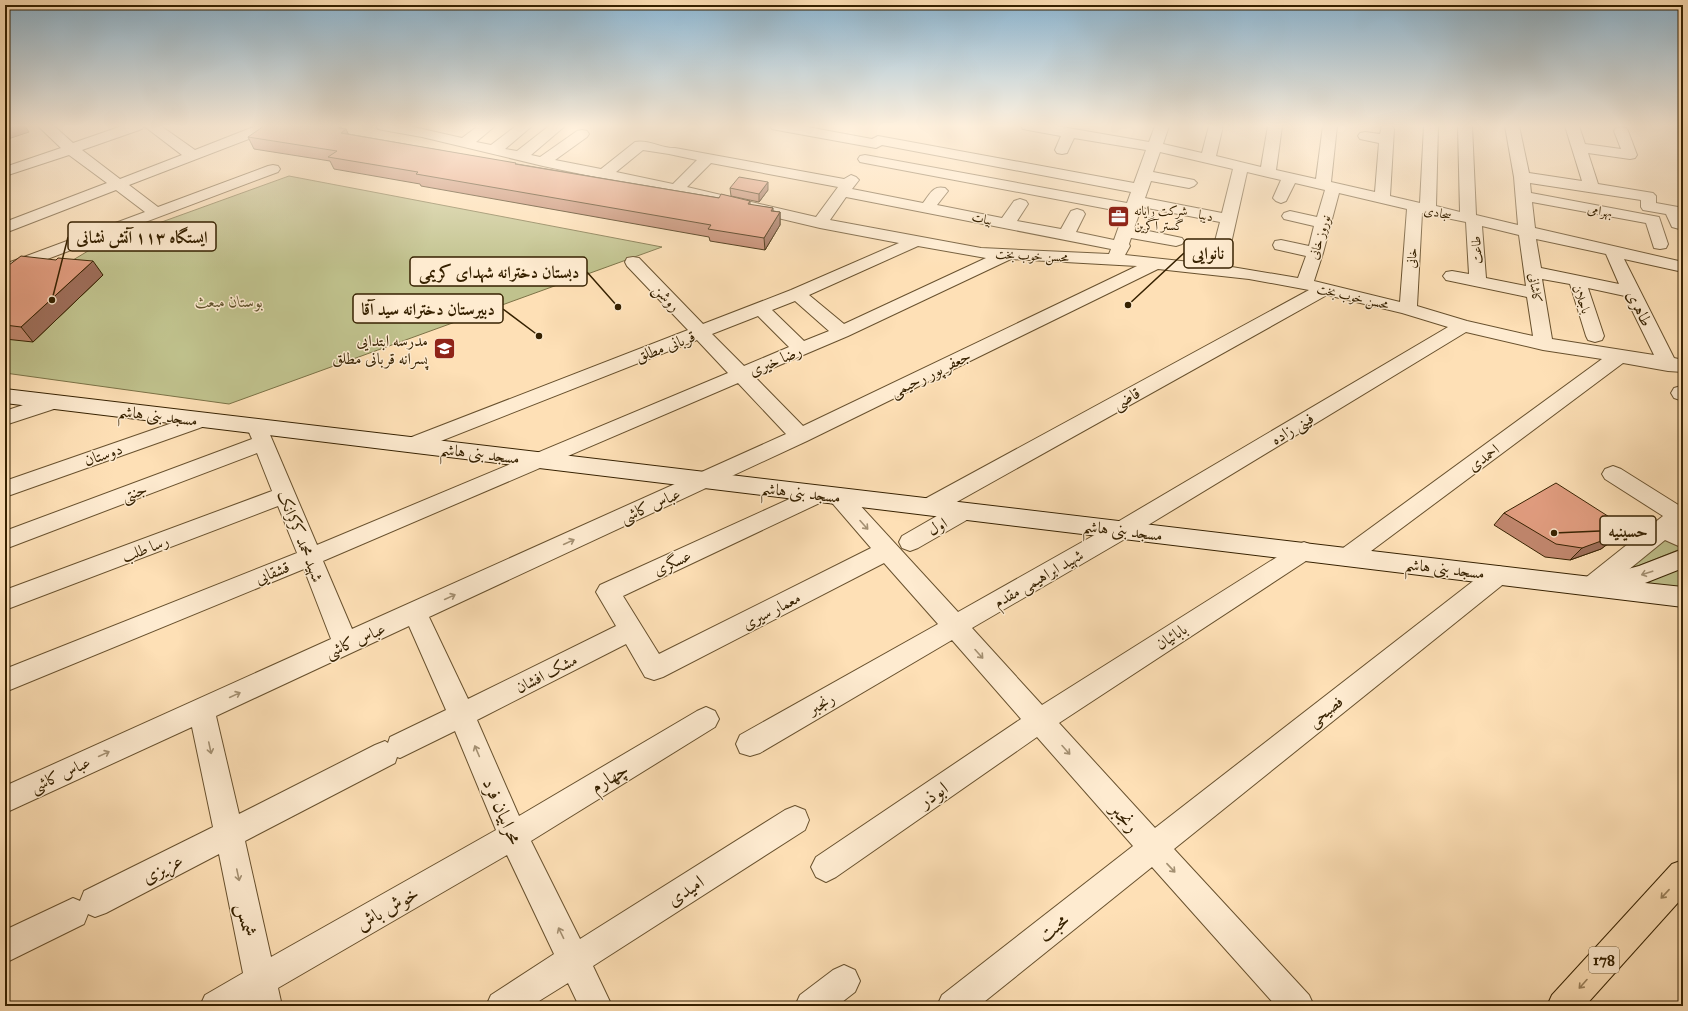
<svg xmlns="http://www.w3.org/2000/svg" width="1688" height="1011" font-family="'IM FELL Great Primer',Amiri,serif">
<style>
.green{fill:#c0c28d;stroke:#7b7246}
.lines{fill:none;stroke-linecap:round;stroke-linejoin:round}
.street-casing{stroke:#68512e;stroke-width:2}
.secondary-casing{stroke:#362100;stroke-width:2}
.primary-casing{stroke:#362100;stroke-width:2}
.street{fill:#feebd0;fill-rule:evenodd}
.secondary{fill:#feebd0;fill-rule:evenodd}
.primary{fill:#fee0b6;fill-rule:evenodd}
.wall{fill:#c2876e;stroke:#362100}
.shaded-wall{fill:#9e6e5a;stroke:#362100}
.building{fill:#e29d80;stroke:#362100}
.oneway{stroke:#a49072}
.oneway2{stroke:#9a805b}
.labels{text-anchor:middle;stroke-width:3;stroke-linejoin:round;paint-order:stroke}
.far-poi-label{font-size:13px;fill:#362100;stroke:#feebd0;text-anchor:start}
.far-street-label{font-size:13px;fill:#362100;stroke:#feebd0}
.shield{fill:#feebd0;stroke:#725e3e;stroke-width:1}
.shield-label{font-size:15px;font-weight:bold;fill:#362100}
.street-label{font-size:16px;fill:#362100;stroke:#feebd0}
.park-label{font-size:16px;font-style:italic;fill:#5f512a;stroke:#feebd0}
.poi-label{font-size:16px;fill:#362100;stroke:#feebd0;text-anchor:end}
.near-street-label{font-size:19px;fill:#362100;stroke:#feebd0}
.leader{fill:none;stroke:#362100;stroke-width:1.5}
.callout-dot{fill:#362100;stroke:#feebd0;stroke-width:1.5}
.callout{fill:#feebd0;stroke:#362100;stroke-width:1.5}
.callout-label{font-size:17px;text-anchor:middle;font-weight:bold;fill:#362100}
</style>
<rect width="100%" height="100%" fill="#fee0b6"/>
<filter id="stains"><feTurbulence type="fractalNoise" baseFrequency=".005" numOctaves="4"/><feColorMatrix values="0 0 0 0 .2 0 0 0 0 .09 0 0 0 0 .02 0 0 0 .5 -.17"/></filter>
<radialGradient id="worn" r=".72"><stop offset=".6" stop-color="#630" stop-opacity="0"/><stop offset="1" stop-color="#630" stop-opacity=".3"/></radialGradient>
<g class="green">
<polygon points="289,176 662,247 229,404 5,373 5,313 63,266 98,245"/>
<polygon points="1667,537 1683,548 1623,572"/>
<polygon points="1678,567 1683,577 1683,594 1635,587"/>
</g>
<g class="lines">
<defs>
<g id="street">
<polygon points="38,126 54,126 73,143 122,126 144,126 142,129 82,150 120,179 182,155 144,126 161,126 195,150 256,126 277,126 275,129 129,185 158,207 268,166 273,165 278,166 280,169 278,172 5,275 5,264 145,212 116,190 5,233 5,222 107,183 69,155 5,176 5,167 61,148"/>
<path d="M376 126H409L462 138 478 126H495L476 142 491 145 516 126H532L505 149 517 151 549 126H565L531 155 540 157 577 131 582 130 587 131 589 134 587 137 555 160 601 169 635 142C648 139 663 149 675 148L844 179 851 175 856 177 859 180 852 189 923 203C930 194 933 185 945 188L948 191 937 205 1002 218 1014 201 1020 199 1026 201 1028 204 1017 221 1061 229 1071 211 1077 209 1083 211 1085 214 1076 232 1114 240 1124 212 865 163 860 162 858 159 860 156 865 155 1127 203 1131 192 882 145 876 148 777 130 772 129 770 126H802L872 139 878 136 1134 183 1146 150 1074 138 1067 153 1062 154 1057 153 1055 150 1061 136 1028 130 1023 129 1021 126H1056L1149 142 1155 126H1169L1163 144 1202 153 1209 126H1223L1216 156 1261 167 1268 126H1282L1276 170 1316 179 1323 126H1337L1331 182 1375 192 1379 143 1360 139 1358 136 1360 133 1365 132 1380 134 1382 126H1392L1394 129 1390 196 1420 203 1424 126H1438L1436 206 1460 212 1458 126H1472L1476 215 1518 225 1514 177 1505 126H1519L1529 173 1582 181 1565 126H1579L1585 144 1621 149 1614 131 1616 128 1621 127 1626 128 1628 131 1637 155 1635 158 1630 159 1588 153 1598 184 1653 193 1656 196V203L1678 207 1683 217V230L1672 227 1666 214 1643 210 1641 207V200L1530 183 1531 193 1659 217 1668 244 1666 248 1660 249 1654 248 1646 223 1532 202 1535 228 1683 262V272L1624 259 1674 358 1683 360V372L1668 371 1623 363 1355 563 1347 566 1339 563 1335 557 1339 551 1602 359 1543 350 1466 332 1130 536 972 628 1042 705 1296 545 1304 542 1312 545 1315 551 1312 557 1059 723 1155 828 1490 568 1498 566 1506 568 1510 575 1506 582 1174 849 1309 995 1314 1006H1276L1152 867 979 1006H937L942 995 1133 846 1037 737 836 877 826 882 816 877 811 867 816 857 1021 719 952 640 760 753 750 756 740 753 736 744 740 735 938 624 884 563 663 677 654 680 645 677 626 644 477 720 519 816 697 711 706 707 715 711 719 719 715 727 531 841 580 939 785 810 795 806 805 810 809 820 805 830 593 966 612 1006H579L568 983 531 1006H486L491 995 554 954 507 855 278 988 282 1006H250L249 1005 247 1006H200L205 995 243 973 219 854 106 913 95 917 88 914 84 924 5 963V930L73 898 80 901 84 891 213 827 192 727 5 813V786L331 639 304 569 5 692V669L297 553 278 506 5 610V590L272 491 257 453 5 549V531L252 439 248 430 251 425 258 423 265 425 268 430 317 545 728 373 697 340 418 450 411 452 404 450 401 445 404 440 688 330 627 266 625 262 627 258 633 257 639 258 703 324 791 290 899 243 820 228 676 194 543 166 422 137 383 130 378 129ZM643 150 669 154 697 160 673 184 616 172ZM1160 152 1233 169 1222 213 1145 198 1151 181 1189 188 1194 186 1197 183 1194 180 1153 172ZM711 163 838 187 816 217 687 187ZM1247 172 1281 180 1273 198 1276 201 1281 203 1286 201 1295 183 1325 190 1317 217 1290 211 1284 213 1282 216 1284 219 1314 226 1309 246 1281 240 1275 241 1273 245 1275 249 1306 256 1298 278 1226 266ZM1339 193 1407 209 1400 302 1314 281 1323 253ZM846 197 1111 249 1109 254 981 248 830 220ZM1142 207 1220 222 1209 264 1125 255 1130 246 1129 244 1131 238 1176 246 1182 244 1184 241 1182 238 1134 228ZM1422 213 1466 222 1469 274 1452 271 1446 272 1443 276 1446 280 1527 297 1533 336 1467 321 1417 306ZM1482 226 1519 235 1526 286 1486 278ZM1536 239 1606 254 1619 284 1541 268ZM918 246 986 258 844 324 809 295ZM1011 259 1137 266 803 426 754 376 848 336ZM1158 269 1249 279 1309 290 921 501 918 507 921 513 929 515 937 513 1327 295 1402 313 1448 327 1114 524 958 612 846 490 838 488 830 490 829 493 826 488 818 486 600 585 596 592 616 626 468 699 429 617 807 441ZM1542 279 1570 284 1586 336 1588 340 1595 342 1602 340 1604 336 1588 288 1625 296 1654 355 1552 339ZM795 301 829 331 804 341 772 310ZM758 316 789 347 744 366 712 334ZM738 383 786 434 352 629 323 561ZM827 497 871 548 659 654 623 596 826 500ZM409 626 446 710 390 737 388 743 385 741 375 745 239 814 216 716ZM455 731 496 830 271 957 245 841 395 763 397 757 400 758Z"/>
<polygon points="1681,386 1683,387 1683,401 1674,398 1671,393 1674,388"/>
<polygon points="53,395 60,397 63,402 60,407 5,425 5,411"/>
<polygon points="201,413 208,415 211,420 208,425 5,497 5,481"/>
<polygon points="1613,466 1621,469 1680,506 1683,505 1683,525 1680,527 1683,529 1683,548 1665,540 1600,593 1592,595 1584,593 1580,586 1584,579 1663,516 1605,479 1602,474 1605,469"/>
<polygon points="964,503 972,505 975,511 972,517 918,548 910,551 902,548 899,542 902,536 956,505"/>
<polygon points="844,965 855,970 860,981 855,992 837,1006 795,1006 800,995 833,970"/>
</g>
<polygon id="secondary" points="5,389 1600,578 1609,574 1639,566 1683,549 1683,568 1645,583 1683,587 1683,607 5,403"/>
<polygon id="primary" points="1683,860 1683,897 1585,1006 1547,1006 1552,995 1672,864"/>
</defs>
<use href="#street" class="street-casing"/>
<use href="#secondary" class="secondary-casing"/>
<use href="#primary" class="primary-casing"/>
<use href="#street" class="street"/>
<use href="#secondary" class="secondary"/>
<use href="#primary" class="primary"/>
</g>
<g class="wall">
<polygon points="346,129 348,134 517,164 719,198 750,201 750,205 773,208 773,211 780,212 780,225 765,250 710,241 709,237 421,186 420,184 334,169 330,161 254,149 248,137"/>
<polygon points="730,188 768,190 759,202 731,196"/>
<polygon points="5,268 103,275 33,342 5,339"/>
<polygon points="1504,513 1613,540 1601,549 1570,560 1545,557 1494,525"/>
</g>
<g class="shaded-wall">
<polygon points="16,126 25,126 29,132 5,140 5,130"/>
<polygon points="341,126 343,131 346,129 351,141 344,139 339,128"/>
<polygon points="768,182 768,190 759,202 759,194"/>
<polygon points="780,212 780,225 765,250 764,238"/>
<polygon points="93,261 103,275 33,342 21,327"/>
<polygon points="1625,527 1613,540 1601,549 1570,560 1582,548"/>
</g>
<g class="building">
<polygon points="5,126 16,126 5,130"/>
<polygon points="264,126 341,126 339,128 346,129 341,133 516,163 515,164 719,198 721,194 750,201 748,204 773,208 771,211 780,212 764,238 708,229 711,225 416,174 418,172 328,157 337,151 248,137"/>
<polygon points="739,177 768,182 759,194 730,188"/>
<polygon points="21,256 56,260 58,258 93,261 21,327 5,325 5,268"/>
<polygon points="1556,483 1625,527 1612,537 1582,548 1556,544 1504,513"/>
</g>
<defs><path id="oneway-shaft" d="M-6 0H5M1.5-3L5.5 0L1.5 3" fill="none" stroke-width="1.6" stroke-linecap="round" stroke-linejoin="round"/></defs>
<g class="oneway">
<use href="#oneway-shaft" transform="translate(864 525) rotate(48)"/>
<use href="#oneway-shaft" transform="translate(569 542) rotate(-25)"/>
<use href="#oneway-shaft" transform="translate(1647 573) rotate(162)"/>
<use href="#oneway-shaft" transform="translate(450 597) rotate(-25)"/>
<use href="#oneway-shaft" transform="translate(979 654) rotate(48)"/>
<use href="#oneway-shaft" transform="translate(235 695) rotate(-25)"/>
<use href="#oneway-shaft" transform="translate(210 748) rotate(78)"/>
<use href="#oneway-shaft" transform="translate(1066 750) rotate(48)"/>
<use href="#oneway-shaft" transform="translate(477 751) rotate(-113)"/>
<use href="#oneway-shaft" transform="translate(104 754) rotate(-25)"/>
<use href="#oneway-shaft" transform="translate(1171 868) rotate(47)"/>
<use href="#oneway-shaft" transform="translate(238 875) rotate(78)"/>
<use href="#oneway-shaft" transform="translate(561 933) rotate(-116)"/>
</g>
<g class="oneway2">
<use href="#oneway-shaft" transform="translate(1665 894) rotate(133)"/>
<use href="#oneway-shaft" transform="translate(1583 984) rotate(132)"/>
</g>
<linearGradient id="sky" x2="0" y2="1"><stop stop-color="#8cb7d4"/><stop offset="0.47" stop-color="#fff1de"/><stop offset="1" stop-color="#fff1de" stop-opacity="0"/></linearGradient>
<rect width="1688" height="268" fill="url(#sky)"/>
<defs>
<symbol id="office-square" viewBox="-11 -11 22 22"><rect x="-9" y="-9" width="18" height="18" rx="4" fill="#8f2418" stroke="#feebd0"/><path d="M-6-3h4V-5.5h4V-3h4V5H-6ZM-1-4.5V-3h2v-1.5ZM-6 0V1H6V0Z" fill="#fff"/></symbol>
<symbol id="school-square" viewBox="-11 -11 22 22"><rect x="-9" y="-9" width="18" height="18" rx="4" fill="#8f2418" stroke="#feebd0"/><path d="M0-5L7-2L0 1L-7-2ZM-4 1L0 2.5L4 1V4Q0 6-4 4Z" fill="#fff"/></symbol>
</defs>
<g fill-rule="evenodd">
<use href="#office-square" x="1106" y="204" width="25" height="25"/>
<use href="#school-square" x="432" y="336" width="25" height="25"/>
</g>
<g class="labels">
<g class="far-poi-label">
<text x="1134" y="215">شرکت رایانه<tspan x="1134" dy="15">گستر آگرین</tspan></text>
</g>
<g class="far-street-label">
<text transform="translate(1600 210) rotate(10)" y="5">بهرامی</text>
<text transform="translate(1438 212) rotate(12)" y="5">سجادی</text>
<text transform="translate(1206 215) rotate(11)" y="5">دیبا</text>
<text transform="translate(982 218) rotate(12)" y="5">بیات</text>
<text transform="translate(1319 237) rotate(-73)" y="5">نوروز خانی</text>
<text transform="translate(1476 250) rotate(-94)" y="5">طاعت</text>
<text transform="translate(1032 255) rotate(3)" y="5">محسن خوب بخت</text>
<text transform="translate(1411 258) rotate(-86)" y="5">خانی</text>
<text transform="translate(1536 288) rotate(82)" y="5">کاشانی</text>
<text transform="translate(1353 296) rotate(13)" y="5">محسن خوب بخت</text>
<text transform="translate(1582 299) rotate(69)" y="5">باجلان</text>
</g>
<rect class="shield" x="1589" y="947" width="30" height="26" rx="3"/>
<g class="shield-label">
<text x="1604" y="965">178</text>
</g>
<g class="street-label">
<text transform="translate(667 297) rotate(46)" y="6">روشن</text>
<text transform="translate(1640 308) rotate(64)" y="6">طاهری</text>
<text transform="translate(665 346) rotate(-21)" y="6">قربانی مطلق</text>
<text transform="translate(775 360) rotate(-23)" y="6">رضا خیری</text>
<text transform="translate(930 373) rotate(-26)" y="6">جعفر پور رحیمی</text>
<text transform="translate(1126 398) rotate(-29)" y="6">قاضی</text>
<text transform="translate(158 415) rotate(7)" y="6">مسجد بنی هاشم</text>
<text transform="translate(1292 428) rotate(-31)" y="6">فینی زاده</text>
<text transform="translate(480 453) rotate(7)" y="6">مسجد بنی هاشم</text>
<text transform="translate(103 454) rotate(-19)" y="6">دوستان</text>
<text transform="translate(1483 457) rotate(-36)" y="6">احمدی</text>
<text transform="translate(134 492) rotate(-21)" y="6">جنتی</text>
<text transform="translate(801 492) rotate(7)" y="6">مسجد بنی هاشم</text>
<text transform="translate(650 505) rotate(-24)" y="6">عباس کاشی</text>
<text transform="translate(937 526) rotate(-30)" y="6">اول</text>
<text transform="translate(1123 530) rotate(7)" y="6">مسجد بنی هاشم</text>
<text transform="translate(301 536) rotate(68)" y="6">شهید محمد کرکرانک</text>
<text transform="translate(145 548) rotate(-21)" y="6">رسا طلب</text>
<text transform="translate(672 562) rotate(-25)" y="6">عسگری</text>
<text transform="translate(1445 568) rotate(7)" y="6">مسجد بنی هاشم</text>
<text transform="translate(272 572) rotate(-22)" y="6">قشقایی</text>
<text transform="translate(1038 578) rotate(-30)" y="6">شهید ابراهیمی مقدم</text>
<text transform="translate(771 610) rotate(-27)" y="6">معمار سیری</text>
<text transform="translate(1171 636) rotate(-33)" y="6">بابائیان</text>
<text transform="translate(355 640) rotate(-24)" y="6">عباس کاشی</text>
<text transform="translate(546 673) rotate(-27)" y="6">مشک افشان</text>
<text transform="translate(821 703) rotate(-30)" y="6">رنجبر</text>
<text transform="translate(1325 711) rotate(-38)" y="6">فصیحی</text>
<text transform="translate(60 774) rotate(-25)" y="6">عباس کاشی</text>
</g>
<g class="park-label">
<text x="229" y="307">بوستان مبعث</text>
</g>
<g class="poi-label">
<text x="428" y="346">مدرسه ابتدایی<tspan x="428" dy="18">پسرانه قربانی مطلق</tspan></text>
</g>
<g class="near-street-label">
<text transform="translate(609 777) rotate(-31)" y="7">چهارم</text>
<text transform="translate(933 794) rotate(-34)" y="7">ابوذر</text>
<text transform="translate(503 811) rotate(66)" y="7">محرابیان فرد</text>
<text transform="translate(1125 817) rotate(48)" y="7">رنجبر</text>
<text transform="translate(162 868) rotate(-27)" y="7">عزیزی</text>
<text transform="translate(685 890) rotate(-33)" y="7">امیدی</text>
<text transform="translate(387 908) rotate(-30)" y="7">خوش باش</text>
<text transform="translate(247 920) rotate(78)" y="7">شمس</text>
<text transform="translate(1053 927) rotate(-39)" y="7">محبت</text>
</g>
</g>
<path class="leader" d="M52 300L68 237M1128 305L1184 253M618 307L587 272M539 336L503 309M1554 533L1600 531"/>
<g class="callout-dot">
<circle cx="52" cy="300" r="4"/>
<circle cx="1128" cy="305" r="4"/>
<circle cx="618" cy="307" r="4"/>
<circle cx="539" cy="336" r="4"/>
<circle cx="1554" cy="533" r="4"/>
</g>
<g class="callout">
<rect x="68" y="222" width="148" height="29" rx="4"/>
<rect x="1184" y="239" width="49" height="29" rx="4"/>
<rect x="410" y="257" width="177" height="29" rx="4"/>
<rect x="353" y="294" width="150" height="29" rx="4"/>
<rect x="1600" y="516" width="56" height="29" rx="4"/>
</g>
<g class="callout-label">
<text x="142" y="243">ایستگاه ۱۱۳ آتش نشانی</text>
<text x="1208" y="259">نانوایی</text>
<text x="499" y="278">دبستان دخترانه شهدای کریمی</text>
<text x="428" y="315">دبیرستان دخترانه سید آقا</text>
<text x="1628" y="537">حسینیه</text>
</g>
<rect width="1688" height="1011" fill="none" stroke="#fee0b6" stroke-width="20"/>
<rect x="6" y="6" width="1676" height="999" fill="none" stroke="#362100" stroke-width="2"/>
<rect x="10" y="10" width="1668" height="991" fill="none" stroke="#362100"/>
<rect width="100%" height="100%" filter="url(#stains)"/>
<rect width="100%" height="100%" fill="url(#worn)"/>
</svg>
